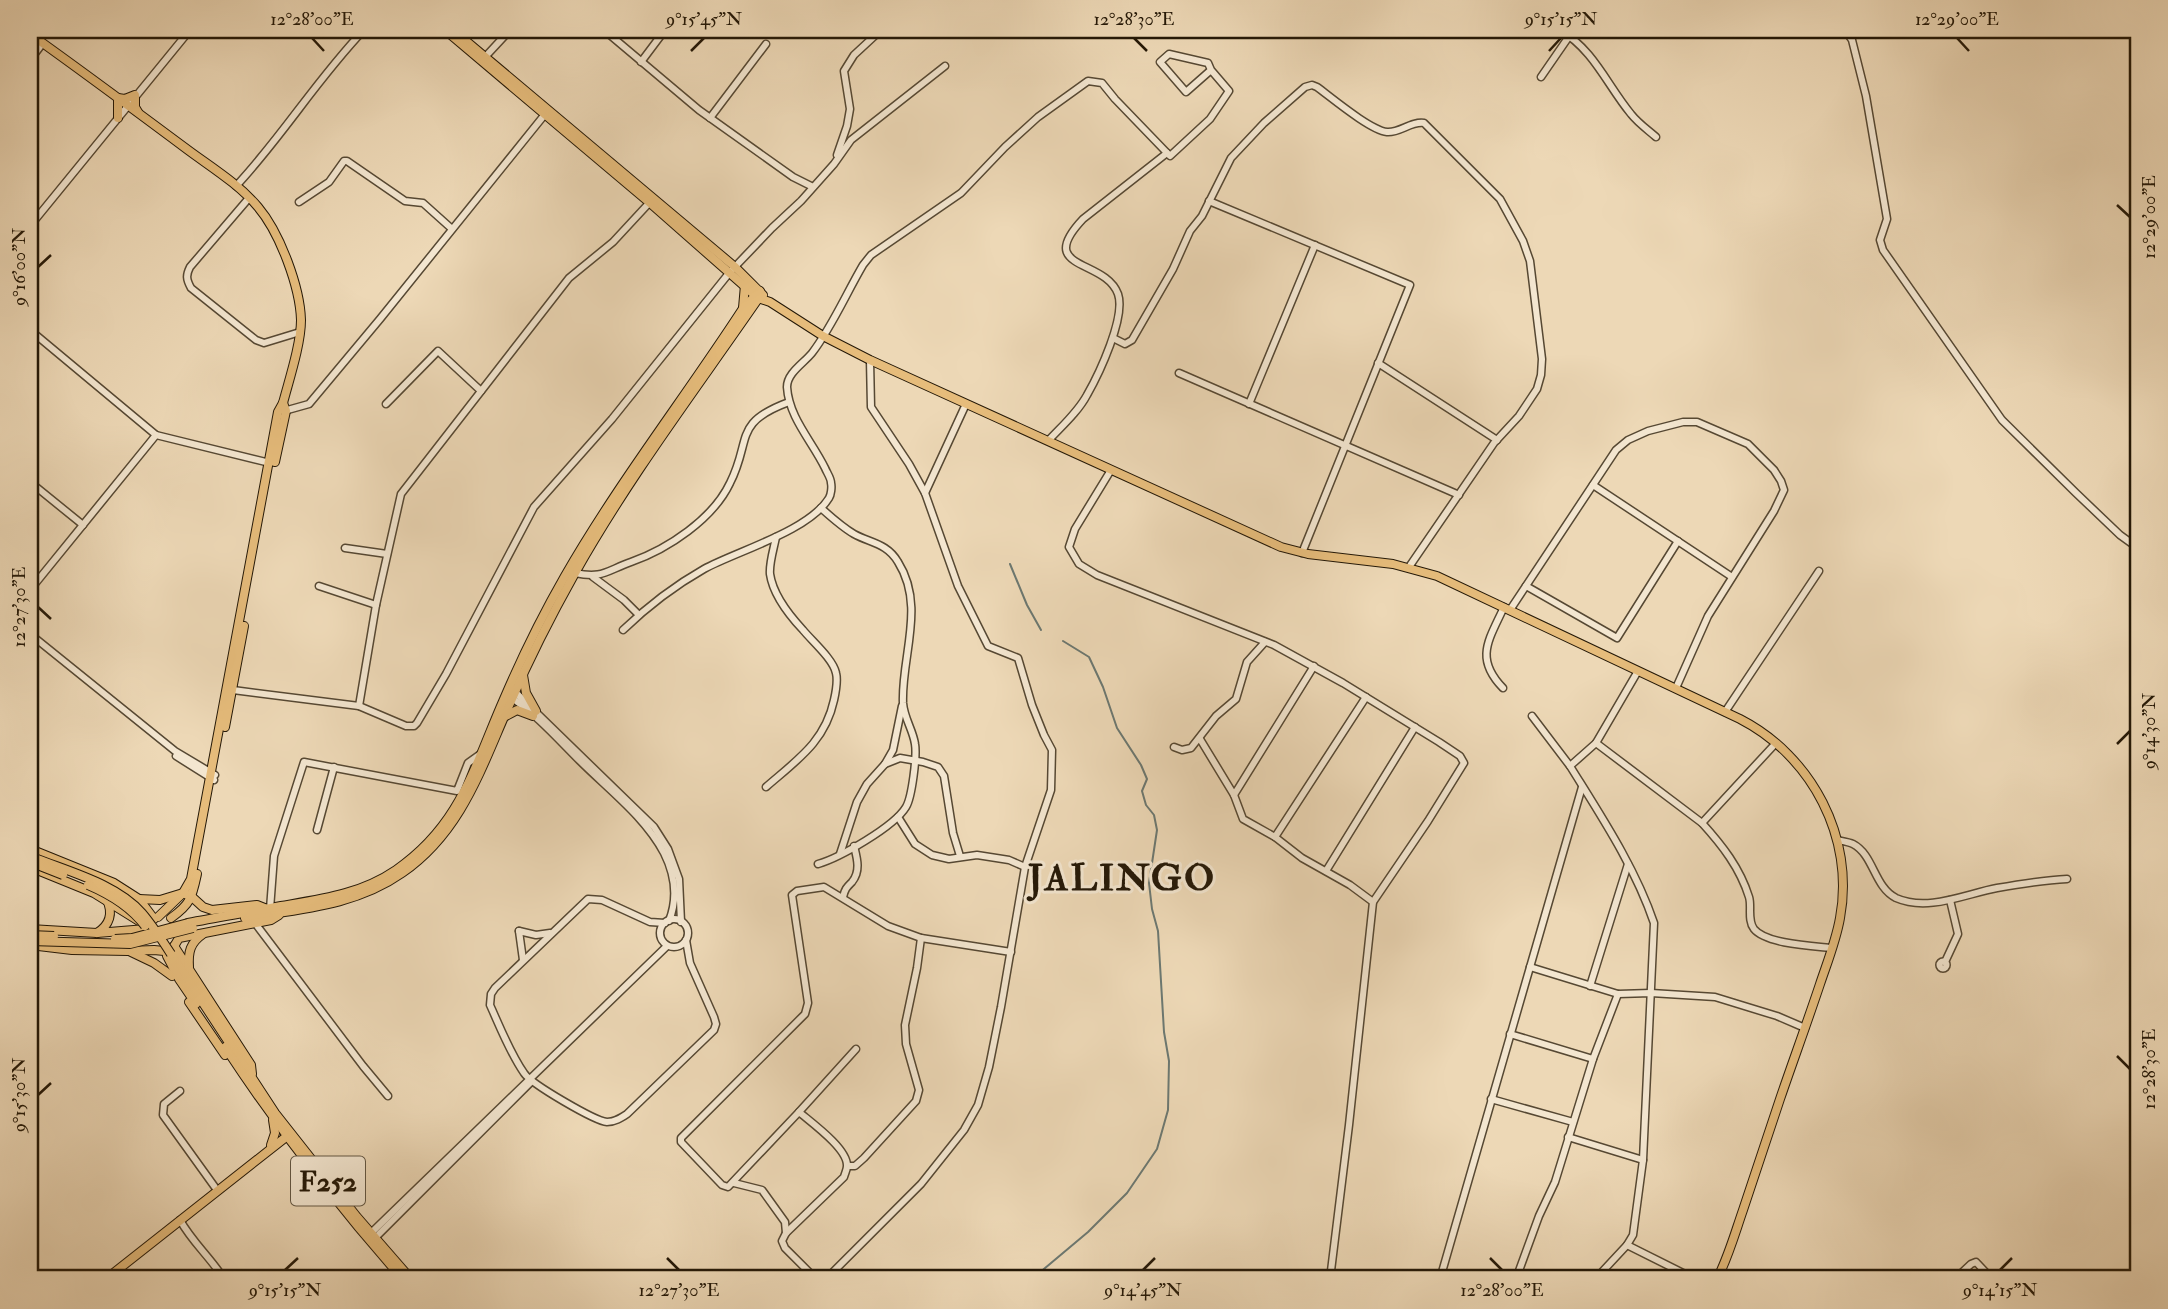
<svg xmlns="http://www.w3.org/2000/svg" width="2168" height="1309" font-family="'IM FELL Double Pica',serif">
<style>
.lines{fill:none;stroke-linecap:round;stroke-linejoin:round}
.stream{stroke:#6c7871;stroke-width:2}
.minor-casing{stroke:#564833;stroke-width:9}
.major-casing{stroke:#241807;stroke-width:10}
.minor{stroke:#f3e6d0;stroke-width:6}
.major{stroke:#e6bc7b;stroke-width:8}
.major-bridge-casing{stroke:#241807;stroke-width:10;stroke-linecap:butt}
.major-bridge{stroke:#e6bc7b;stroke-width:8}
.ticks{fill:none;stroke:#241807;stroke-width:2.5}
.labels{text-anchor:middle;stroke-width:6;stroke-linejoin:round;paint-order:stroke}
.shield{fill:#f3e6d0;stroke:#625643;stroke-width:2}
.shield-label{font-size:28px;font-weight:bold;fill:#241807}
.district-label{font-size:37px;font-weight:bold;letter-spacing:2px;fill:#241807;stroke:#f3e6d0}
.neatline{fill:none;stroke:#241807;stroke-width:2.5}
.ticks-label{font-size:18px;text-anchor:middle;fill:#241807}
</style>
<rect width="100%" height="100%" fill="#edd8b6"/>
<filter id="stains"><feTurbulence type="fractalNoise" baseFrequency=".00286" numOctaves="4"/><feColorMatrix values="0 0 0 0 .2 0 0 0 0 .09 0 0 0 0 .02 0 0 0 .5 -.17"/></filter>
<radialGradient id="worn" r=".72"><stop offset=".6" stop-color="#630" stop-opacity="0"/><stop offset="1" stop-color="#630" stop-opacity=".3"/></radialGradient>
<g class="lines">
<g class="stream">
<polyline points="1010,564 1027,605 1041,630"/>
<polyline points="1032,1279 1088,1232 1127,1193 1157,1149 1168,1110 1169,1061 1164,1032 1158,931 1152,909 1149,883 1157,830 1154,815 1146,805 1142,791 1147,779 1141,765 1117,728 1103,687 1089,657 1063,641"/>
</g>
<defs>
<g id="minor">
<polyline points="604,30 699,110 793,177 813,187"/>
<path d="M1560 30C1594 50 1607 85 1631 114 1638 123 1648 130 1656 137"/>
<polyline points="1845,30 1852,40 1866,96 1887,219 1880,240 1883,250 2002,420 2076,493 2120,535 2138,548"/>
<polyline points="486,56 510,30"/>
<polyline points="30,60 43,43"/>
<polyline points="641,62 665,30"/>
<polyline points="1541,77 1570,35"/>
<polyline points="710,118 766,44"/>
<polyline points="837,155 847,126 850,109 844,71 854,55 881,30"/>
<path d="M236 186C282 137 317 79 364 30"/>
<path d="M249 198 190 267C186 275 186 279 191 288L256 340 264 343 300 332"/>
<polyline points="1209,201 1410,285 1302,553"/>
<polyline points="299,202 329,182 344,161 347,161 405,201 423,203 452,229"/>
<polyline points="30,226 190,30"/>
<polyline points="30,330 156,435"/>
<path d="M1113 338 1125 344 1132 340 1173 269 1190 231 1202 216 1231 158 1264 123 1305 87 1312 85 1317 87C1332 98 1370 130 1387 132 1400 133 1411 121 1424 123L1500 199 1523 241 1530 261 1542 359 1541 375 1537 389 1519 416 1494 443 1409 567"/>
<polyline points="1378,363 1497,440"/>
<polyline points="1179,373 1459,495"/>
<polyline points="386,404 438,351 481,391"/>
<polyline points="1249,404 1315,245"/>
<polyline points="284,411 309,404 380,319 546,113"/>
<path d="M1049 440C1062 426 1078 412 1087 395 1099 374 1126 317 1118 294 1105 258 1034 271 1083 219L1167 153"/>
<polyline points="1111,470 1075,529 1069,547 1079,564 1097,575 1274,645 1343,683 1439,742 1460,756 1464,763 1428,821 1373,902 1349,1125 1330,1279"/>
<polyline points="30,482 83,525"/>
<polyline points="1593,485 1732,577"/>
<polyline points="925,493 966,404"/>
<polyline points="345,548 387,554"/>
<path d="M575 573C602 579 606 571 631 562 668 549 713 519 730 483 752 440 732 423 789 402"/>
<polyline points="593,577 624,600 639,615"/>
<polyline points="319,586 376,605"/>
<polyline points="1526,586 1617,638 1678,541"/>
<polyline points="30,590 156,435 270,463"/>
<polyline points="1510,610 1616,450 1628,440 1648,431 1683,422 1697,422 1748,444 1774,470 1781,481 1784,490 1774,511 1708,616 1676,688"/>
<path d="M623 630C648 606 674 586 704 569 737 551 809 531 829 498 831 495 832 487 831 483 831 478 827 473 825 468 812 441 789 418 787 387 787 373 804 363 812 353 832 327 846 294 863 265L871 255 961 193 1005 147 1038 117 1088 81 1102 83 1115 99 1170 156 1210 119 1229 91 1211 70 1186 92 1160 62 1169 54 1208 63 1211 70"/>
<polyline points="30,634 175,751 215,775"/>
<path d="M1503 688C1474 658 1489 640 1504 607"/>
<polyline points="512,689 654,827 668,849 679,879 681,922"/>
<polyline points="233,690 359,706 406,726 414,726 417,723 446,674 534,507 612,419 730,272 772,228 801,201 834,164 851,140 945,66"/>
<path d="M509 696C535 713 558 739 580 761 609 790 645 817 664 853 675 875 678 898 669 921"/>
<polyline points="359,706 376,605 401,494 569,278 613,242 651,201"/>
<polyline points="1725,712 1819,571"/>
<polyline points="1532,716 1570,766"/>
<polyline points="1200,739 1234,795 1243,819 1275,837 1302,858 1350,885 1373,902"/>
<path d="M1596 743 1702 823C1722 845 1740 868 1749 897 1752 906 1747 920 1754 929 1766 944 1813 946 1832 948"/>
<polyline points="1174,747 1182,750 1191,748 1216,716 1236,699 1247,662 1265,642"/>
<polyline points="176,756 214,780"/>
<polyline points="885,764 893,750 902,706"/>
<path d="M766 787C797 760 825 742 834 700 836 691 838 681 836 673 833 659 812 641 803 630 789 615 773 595 770 574 769 563 774 548 776 537"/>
<polyline points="1234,795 1314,666"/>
<polyline points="898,817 915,844 932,855 949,859 977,855 1009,860 1025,867"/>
<polyline points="1702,823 1776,743"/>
<polyline points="317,830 334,767"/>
<polyline points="1275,837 1366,697"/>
<path d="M1837 840C1842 841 1849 842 1853 844 1874 855 1874 887 1896 898 1928 912 1965 894 1997 888 2020 884 2044 880 2067 879"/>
<polyline points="840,854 857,802 867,784 885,764 900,758 923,762 938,767 944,776 953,833 960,856"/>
<path d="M818 864C839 858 894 827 906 807 912 797 917 756 915 744 913 730 904 718 903 703 901 657 926 606 898 562 887 543 870 543 854 534 842 527 831 517 821 508"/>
<polyline points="1326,871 1415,727"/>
<path d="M843 897C845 889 846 888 852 882 861 871 857 858 854 846"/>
<polyline points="270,909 274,856 304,762 457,791 468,763 482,753"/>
<circle cx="674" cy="933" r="14"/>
<polyline points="255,923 363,1066 388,1096"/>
<path d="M665 923 650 922 602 900 588 899 495 988 491 994 490 1005C500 1027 510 1053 524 1073 531 1084 595 1121 607 1122 615 1122 621 1118 627 1114L714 1030 716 1024 714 1017 690 963 686 940"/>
<polyline points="519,931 536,935 550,933"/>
<polyline points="519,931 523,960"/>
<circle cx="1943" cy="965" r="3.5"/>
<polyline points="1945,962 1958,934 1950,900"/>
<polyline points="1530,967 1618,994 1651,993 1715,997 1777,1016 1805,1028"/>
<polyline points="1590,986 1628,864"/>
<polyline points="1510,1034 1593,1059"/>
<polyline points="180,1091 164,1104 163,1115 217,1190"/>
<polyline points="1491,1099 1573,1122"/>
<polyline points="799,1112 856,1049"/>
<polyline points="1568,1137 1643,1160"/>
<polyline points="848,1166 855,1166 864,1158 916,1101 919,1090 906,1044 905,1025 917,968 921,938"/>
<polyline points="734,1183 762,1190 785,1222 786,1233"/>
<polyline points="30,1219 34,1217"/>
<path d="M180 1220C192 1242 211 1258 224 1279"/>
<polyline points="370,1234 667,946"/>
<polyline points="374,1239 532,1081"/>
<polyline points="1627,1245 1695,1279"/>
<path d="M1600 1274 1627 1245 1633 1235 1643 1160 1654 923C1635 867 1601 816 1570 766L1596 743 1638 671"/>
<path d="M816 1279 785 1248 782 1241 786 1233 844 1177C845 1173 847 1170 847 1166 848 1149 812 1123 799 1112L728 1187 722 1185 681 1142V1138L805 1014 808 1003 792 895 797 891 824 887 888 926 921 938 1011 952"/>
<polyline points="826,1279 921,1184 964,1130 978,1105 989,1067 1001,1007 1025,867 1051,790 1052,750 1044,735 1032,705 1018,658 988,646 958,586 925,493 909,464 871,407 870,360"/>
<polyline points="1440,1279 1582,787"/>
<polyline points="1516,1279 1539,1216 1555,1182 1593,1059 1618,994"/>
<polyline points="1955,1279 1971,1264 1976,1262 1992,1279"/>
</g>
<g id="major">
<path d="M445 30 650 203 758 298 770 302 823 336 870 360 1281 547 1308 554 1393 564 1437 576 1740 719C1812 756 1855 838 1840 918 1836 941 1827 963 1820 984 1807 1023 1793 1061 1780 1099 1768 1136 1755 1173 1743 1210 1735 1233 1728 1258 1717 1279"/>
<polyline points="453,30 735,267 763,295"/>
<path d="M30 34C82 71 133 109 184 147 209 166 238 183 258 207 280 233 300 287 301 320 301 344 289 380 283 403L278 412 191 879 183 893 158 917"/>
<polyline points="118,118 118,98 125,99 135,95 135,107 138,112"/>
<polyline points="743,308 745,285"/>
<polyline points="275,462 286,411 283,403"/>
<polyline points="523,675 526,693 536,711"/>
<polyline points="504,717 517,710 533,716"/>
<polyline points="225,727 244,626"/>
<polyline points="30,849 114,883 139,899 154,919"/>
<polyline points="30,867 94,893 139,921"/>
<polyline points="139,899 160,900 183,893 192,897 203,907 212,910 257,905 267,909"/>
<path d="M171 918C191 904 192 897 197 874"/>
<path d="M245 918C300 909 355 906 402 873 463 831 482 765 511 701 530 657 552 614 575 573 629 477 696 389 758 299"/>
<path d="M188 923C219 917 250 912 281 906 322 899 361 894 396 870 461 825 474 767 504 699 522 657 542 616 565 576 619 482 685 398 744 307L760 291"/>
<polyline points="30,929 97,933 146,929"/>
<path d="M97 933C110 925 113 913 107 900"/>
<polyline points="30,945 72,950 128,951 154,950 164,951 173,948 179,938 271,920 279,915"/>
<polyline points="174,946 251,1065 252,1074"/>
<polyline points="131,952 154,963 172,976"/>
<polyline points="171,954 275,1113 357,1217 411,1279"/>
<polyline points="167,956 179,979 196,1004"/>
<path d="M189 967C188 952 190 943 203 934"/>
<polyline points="189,1002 225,1055"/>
<path d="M225 1047C279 1129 338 1206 403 1279"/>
<polyline points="271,1145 275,1133 273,1120"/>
<polyline points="106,1279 286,1137"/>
</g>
</defs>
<use href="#minor" class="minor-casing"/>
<use href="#major" class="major-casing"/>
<use href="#minor" class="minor"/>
<use href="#major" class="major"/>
<defs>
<g id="major-bridge">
<path d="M30 856C66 871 116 883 142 913 153 926 162 940 171 954"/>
<polyline points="30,862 63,875"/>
<path d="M88 885C109 894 131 907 145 926"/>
<polyline points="30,935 54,936"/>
<polyline points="115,939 132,938 188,923"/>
<polyline points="30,941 130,944 193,928"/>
</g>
</defs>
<use href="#major-bridge" class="major-bridge-casing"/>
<use href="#major-bridge" class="major-bridge"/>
</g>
<path class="ticks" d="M312 38 324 51M1134 38 1147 51M1957 38 1969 51M691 51 704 38M1549 51 1561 38M2117 205 2130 217M38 267 51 255M38 607 51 619M2117 744 2130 731M2117 1056 2130 1069M38 1095 51 1083M667 1258 679 1270M1490 1258 1502 1270M285 1270 298 1258M1143 1270 1155 1258M2000 1270 2012 1258"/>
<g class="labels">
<rect class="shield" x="291" y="1156.5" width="74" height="49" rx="5"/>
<g class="shield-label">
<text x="328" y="1191">F252</text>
</g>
<g class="district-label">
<text x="1122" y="890">JALINGO</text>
</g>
</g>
<rect width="2168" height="1309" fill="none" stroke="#edd8b6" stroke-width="77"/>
<rect x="38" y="38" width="2092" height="1232" class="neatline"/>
<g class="ticks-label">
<text x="312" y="25">12°28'00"E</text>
<text x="704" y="25">9°15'45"N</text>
<text x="1134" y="25">12°28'30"E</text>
<text x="1561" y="25">9°15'15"N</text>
<text x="1957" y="25">12°29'00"E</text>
<text transform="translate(2149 217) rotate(-90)" y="6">12°29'00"E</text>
<text transform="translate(19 267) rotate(-90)" y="6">9°16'00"N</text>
<text transform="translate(19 607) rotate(-90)" y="6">12°27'30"E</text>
<text transform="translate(2149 731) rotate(-90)" y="6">9°14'30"N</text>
<text transform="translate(2149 1069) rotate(-90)" y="6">12°28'30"E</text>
<text transform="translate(19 1095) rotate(-90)" y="6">9°15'30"N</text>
<text x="285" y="1296">9°15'15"N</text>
<text x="679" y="1296">12°27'30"E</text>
<text x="1143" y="1296">9°14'45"N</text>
<text x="1502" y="1296">12°28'00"E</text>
<text x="2000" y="1296">9°14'15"N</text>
</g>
<rect width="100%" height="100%" filter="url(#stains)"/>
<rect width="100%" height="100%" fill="url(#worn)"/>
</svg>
